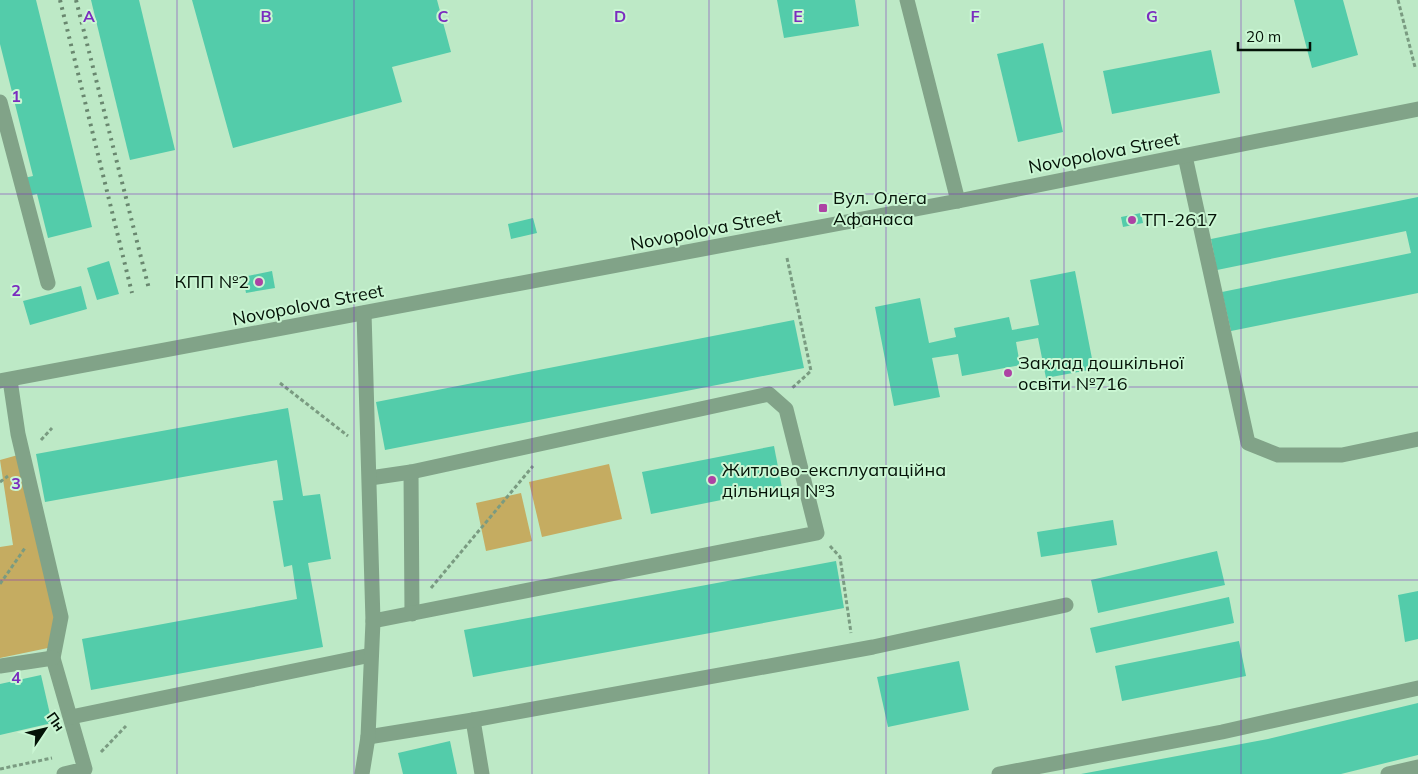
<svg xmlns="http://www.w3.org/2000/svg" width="1418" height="774" font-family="Mulish,sans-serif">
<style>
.green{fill:#c5ac61}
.building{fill:#53ccaa}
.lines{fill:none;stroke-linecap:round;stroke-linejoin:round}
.path{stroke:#7a9b81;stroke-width:3;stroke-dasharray:4 2.5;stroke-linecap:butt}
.minor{stroke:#81a388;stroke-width:15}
.rail{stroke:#69876f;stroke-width:4;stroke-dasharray:2.5 5;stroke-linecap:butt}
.grid{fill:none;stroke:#7b2cbf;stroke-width:1;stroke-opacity:0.55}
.poi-dot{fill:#ad43a4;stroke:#caf6d3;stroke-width:2}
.labels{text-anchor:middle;stroke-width:4;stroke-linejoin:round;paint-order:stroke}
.street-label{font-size:18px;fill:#041207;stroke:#caf6d3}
.poi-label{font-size:18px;fill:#041207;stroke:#caf6d3;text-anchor:start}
.grid-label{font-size:16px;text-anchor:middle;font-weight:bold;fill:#7b2cbf;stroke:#caf6d3;stroke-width:4;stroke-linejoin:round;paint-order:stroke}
</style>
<rect width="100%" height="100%" fill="#bde9c6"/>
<g class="green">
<polygon points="18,455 55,617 48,648 0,658 0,547 13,545 0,460"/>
<polygon points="609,464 622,519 542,537 529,482"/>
<polygon points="521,493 532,541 486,551 476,503"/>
</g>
<g class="building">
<polygon points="0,0 36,0 92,227 48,238 37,194 28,196 24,178 33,176 0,44"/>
<polygon points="91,0 139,0 175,150 130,160"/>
<polygon points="192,0 437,0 451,52 392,67 402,102 233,148"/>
<polygon points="777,0 855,0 859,26 784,38"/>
<polygon points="1294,0 1343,0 1358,55 1312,68"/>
<polygon points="1043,43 1063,132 1018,142 997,54"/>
<polygon points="1211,50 1220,93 1112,114 1103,71"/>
<polygon points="1418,197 1418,293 1231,331 1222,292 1411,253 1406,231 1217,270 1211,239"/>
<polygon points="1141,213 1143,223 1123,227 1121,217"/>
<polygon points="533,218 537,233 511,239 508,224"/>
<polygon points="109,261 119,294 97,300 87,268"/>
<polygon points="272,271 275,288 246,293 243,277"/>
<polygon points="1075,271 1094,369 1046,378 1038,338 1016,342 1020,365 962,376 958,354 932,358 940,397 894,406 875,307 920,298 929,343 956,337 954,328 1009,317 1012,330 1039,325 1030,280"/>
<polygon points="81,286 87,309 30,325 23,301"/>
<polygon points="794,320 804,368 385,450 376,402"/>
<polygon points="288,408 303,496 320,494 331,559 308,563 323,647 91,690 82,639 297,599 292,565 284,567 273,501 283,500 277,460 45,502 36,454"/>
<polygon points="774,446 782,488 651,514 642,472"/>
<polygon points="1113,520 1117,545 1041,557 1037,532"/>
<polygon points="1217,551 1225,585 1098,613 1091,580"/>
<polygon points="836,561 844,608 473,677 464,630"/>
<polygon points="1418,591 1418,639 1405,642 1398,595"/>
<polygon points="1229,597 1234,623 1096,653 1090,628"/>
<polygon points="1239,641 1246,676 1122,701 1115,666"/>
<polygon points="959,661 969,710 888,727 877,677"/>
<polygon points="41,675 52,723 0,735 0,684"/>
<polygon points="1418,703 1418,755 1341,774 1081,774 1268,739"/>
<polygon points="450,741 457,774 403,774 398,753"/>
</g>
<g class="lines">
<g class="path">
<polyline points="1398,0 1415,67"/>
<polyline points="787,258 811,371 791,389"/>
<polyline points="280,383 348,436"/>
<polyline points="41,440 52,428"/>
<polyline points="0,482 8,476"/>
<polyline points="830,546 840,557 851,633"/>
<polyline points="0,584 25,548"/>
<polyline points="431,588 533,466"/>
<polyline points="101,752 126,726"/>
<polyline points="0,769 52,758"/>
</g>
<g class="minor">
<polyline points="907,0 958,201"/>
<polyline points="0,102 48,283"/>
<polyline points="1185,156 1248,443 1278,455 1342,455 1418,439"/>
<polyline points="10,380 18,434 61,617 53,658 85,769 64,774"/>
<polyline points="0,381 958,201 1418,109"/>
<polyline points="411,472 412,614"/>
<polyline points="370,478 411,472 769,394 786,409 817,533 373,621"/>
<polyline points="0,666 53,658"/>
<polyline points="71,717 371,655"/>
<polyline points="473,720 482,774"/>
<polyline points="368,737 473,720 873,647 1066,605"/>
<polyline points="362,774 368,737 373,621 364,313"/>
<polyline points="999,774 1222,732 1418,688"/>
<polyline points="1388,774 1418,767"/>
</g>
<g class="rail">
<polyline points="60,0 132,293"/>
<polyline points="76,0 149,289"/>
</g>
</g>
<path class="grid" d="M177 0V774M354 0V774M532 0V774M709 0V774M886 0V774M1064 0V774M1241 0V774M0 194H1418M0 387H1418M0 580H1418"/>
<g class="poi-dot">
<rect x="818" y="203" width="10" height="10" rx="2.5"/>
<circle cx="1132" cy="220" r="5"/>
<circle cx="259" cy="282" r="5"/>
<circle cx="1008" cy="373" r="5"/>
<circle cx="712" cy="480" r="5"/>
</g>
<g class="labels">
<g class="street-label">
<text transform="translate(1104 153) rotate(-11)" y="6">Novopolova Street</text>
<text transform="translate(706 230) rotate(-11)" y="6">Novopolova Street</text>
<text transform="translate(308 305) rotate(-11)" y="6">Novopolova Street</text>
</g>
<g class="poi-label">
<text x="833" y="204">Вул. Олега<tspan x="833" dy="21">Афанаса</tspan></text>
<text x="1142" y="226">ТП-2617</text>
<text x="249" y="288" text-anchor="end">КПП №2</text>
<text x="1018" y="369">Заклад дошкільної<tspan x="1018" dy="21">освіти №716</tspan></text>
<text x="722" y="476">Житлово-експлуатаційна<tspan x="722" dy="21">дільниця №3</tspan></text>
</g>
</g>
<g class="grid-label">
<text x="89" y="22">A</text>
<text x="266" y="22">B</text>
<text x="443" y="22">C</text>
<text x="620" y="22">D</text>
<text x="798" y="22">E</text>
<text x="975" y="22">F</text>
<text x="1152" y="22">G</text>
<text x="16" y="102">1</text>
<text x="16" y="296">2</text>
<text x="16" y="489">3</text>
<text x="16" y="683">4</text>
</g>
<g transform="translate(45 729) rotate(55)" stroke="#caf6d3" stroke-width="4" paint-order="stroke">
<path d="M0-4L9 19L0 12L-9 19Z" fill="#041207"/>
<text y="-8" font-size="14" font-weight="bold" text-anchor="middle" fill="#041207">Пн</text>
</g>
<path d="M1238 42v8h72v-8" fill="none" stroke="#041207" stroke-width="2.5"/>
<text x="1246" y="42" font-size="15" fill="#041207" stroke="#caf6d3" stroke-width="4" paint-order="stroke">20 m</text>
</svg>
